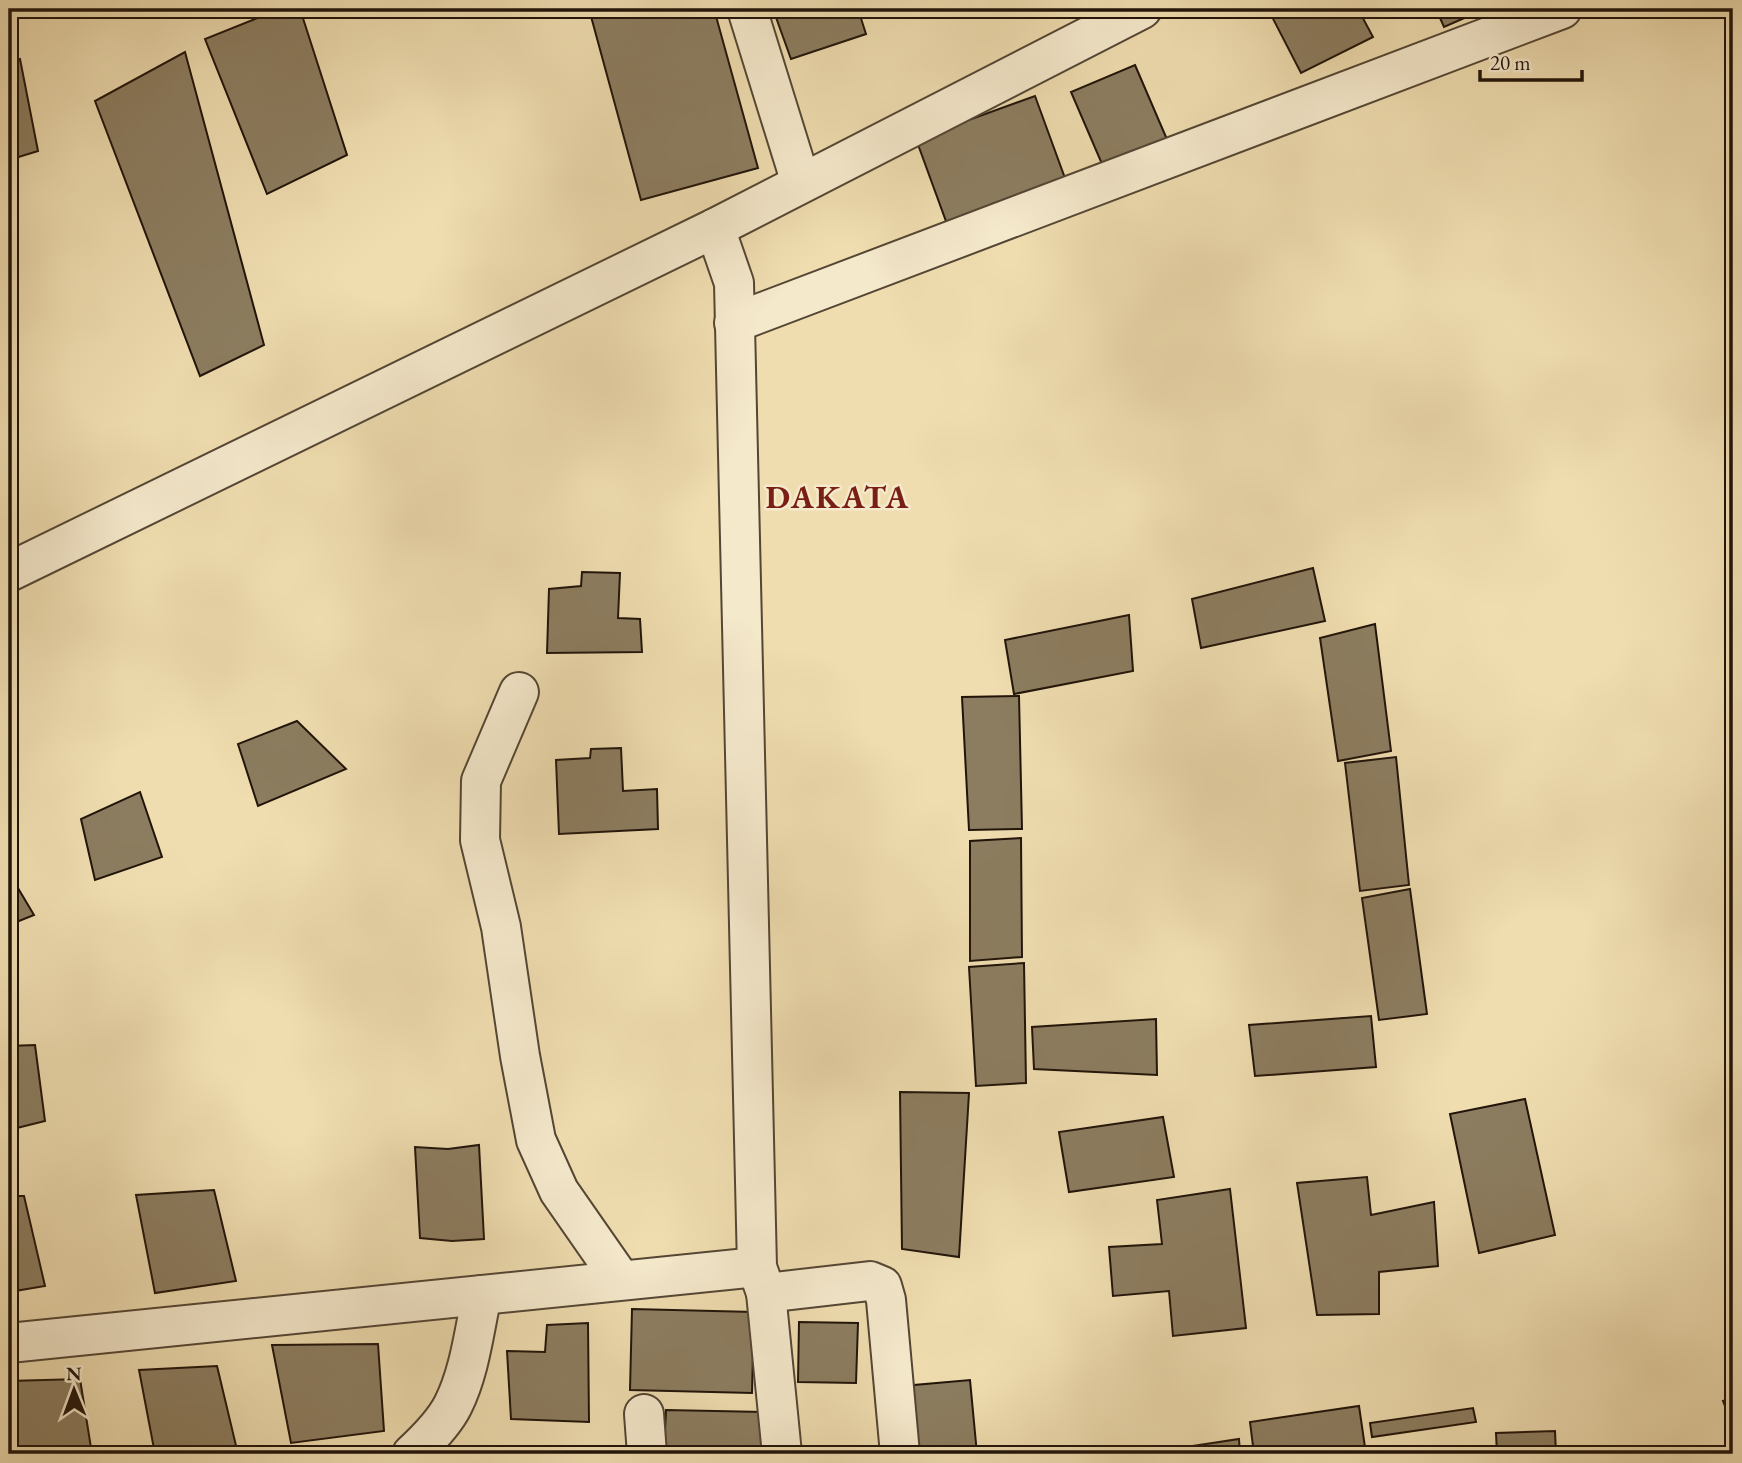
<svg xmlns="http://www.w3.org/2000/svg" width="1742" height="1463" font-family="'EB Garamond',serif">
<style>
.building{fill:#8c7d60;stroke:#21140a;stroke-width:2}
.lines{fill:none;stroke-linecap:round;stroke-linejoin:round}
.street-casing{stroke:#544634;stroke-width:42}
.street{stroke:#f5e9cc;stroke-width:38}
.labels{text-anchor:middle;stroke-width:5;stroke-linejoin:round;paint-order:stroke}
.district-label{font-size:32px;font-weight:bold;letter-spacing:2px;fill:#7a1f14;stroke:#f5e9cc}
</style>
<rect width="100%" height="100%" fill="#efddb0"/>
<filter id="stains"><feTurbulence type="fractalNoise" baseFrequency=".00286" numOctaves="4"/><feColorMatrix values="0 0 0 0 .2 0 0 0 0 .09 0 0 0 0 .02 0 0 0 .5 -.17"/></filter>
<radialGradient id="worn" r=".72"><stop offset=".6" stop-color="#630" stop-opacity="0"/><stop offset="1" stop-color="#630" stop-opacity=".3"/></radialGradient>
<g class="building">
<polygon points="280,9 300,9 347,155 267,194 205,39"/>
<polygon points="589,9 714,9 758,168 641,200"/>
<polygon points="773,9 858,9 866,34 791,59"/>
<polygon points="1268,9 1358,9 1373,37 1301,73"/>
<polygon points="1436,9 1485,9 1444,27"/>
<polygon points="185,52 264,345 200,376 95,101"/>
<polygon points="20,59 38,151 9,160 9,62"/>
<polygon points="1135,65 1169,144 1105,171 1071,92"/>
<polygon points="1035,96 1066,181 947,224 916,139"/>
<polygon points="1313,568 1325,621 1201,648 1192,599"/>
<polygon points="582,572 620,573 618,618 640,619 642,652 547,653 549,589 581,586"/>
<polygon points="1129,615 1133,671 1014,694 1005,640"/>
<polygon points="1375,624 1391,751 1338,761 1320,638"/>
<polygon points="1019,696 1022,829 969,830 962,697"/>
<polygon points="297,721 346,769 258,806 238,744"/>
<polygon points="621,748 623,791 657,789 658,829 559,834 556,760 590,758 591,749"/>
<polygon points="1396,757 1409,885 1360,891 1345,763"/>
<polygon points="140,792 162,857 95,880 81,819"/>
<polygon points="1021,838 1022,957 970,961 970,841"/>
<polygon points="9,873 34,915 9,925"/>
<polygon points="1410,889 1427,1014 1379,1020 1362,898"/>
<polygon points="1024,963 1026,1083 976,1086 969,967"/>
<polygon points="1371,1016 1376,1067 1255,1076 1249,1025"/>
<polygon points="1156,1019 1157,1075 1034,1069 1032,1027"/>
<polygon points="35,1045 45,1121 9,1130 9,1046"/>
<polygon points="900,1092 969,1093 959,1257 902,1249"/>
<polygon points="1525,1099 1555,1235 1479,1253 1450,1114"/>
<polygon points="1163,1117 1174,1177 1069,1192 1059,1132"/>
<polygon points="479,1145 484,1239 452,1241 420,1238 415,1147 448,1149"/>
<polygon points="1367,1177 1371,1215 1434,1202 1438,1266 1379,1272 1379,1314 1317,1315 1297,1183"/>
<polygon points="1230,1189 1246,1328 1173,1336 1169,1291 1113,1296 1109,1247 1162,1244 1157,1200"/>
<polygon points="214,1190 236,1281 155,1293 136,1195"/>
<polygon points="9,1196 24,1196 45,1286 9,1292"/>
<polygon points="632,1309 754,1312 752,1393 630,1390"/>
<polygon points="799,1322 858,1323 856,1383 798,1382"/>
<polygon points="588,1323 589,1422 511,1419 507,1351 545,1352 547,1325"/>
<polygon points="378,1344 384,1431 291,1443 272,1345"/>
<polygon points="217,1366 238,1454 155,1454 139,1370"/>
<polygon points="80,1379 92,1454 9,1454 9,1381"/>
<polygon points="970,1380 977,1454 909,1454 903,1386"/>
<polygon points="1733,1398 1733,1427 1723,1401"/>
<polygon points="1359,1406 1366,1454 1254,1454 1250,1422"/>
<polygon points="1473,1408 1476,1422 1372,1437 1370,1423"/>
<polygon points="666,1410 770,1412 770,1454 664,1453"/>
<polygon points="1555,1431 1556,1454 1497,1454 1496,1433"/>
<polygon points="1239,1439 1240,1454 1140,1454"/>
</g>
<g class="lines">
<defs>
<g id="street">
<polyline points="747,9 801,183"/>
<polyline points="715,228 734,283 757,1267 766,1293 782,1454"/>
<polyline points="734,323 1562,9"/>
<polyline points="9,572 715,228 1142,9"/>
<polyline points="519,692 481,781 480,840 501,927 520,1056 536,1140 559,1191 621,1280"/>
<polyline points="766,1293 870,1281 882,1286 886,1300 900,1454"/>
<polyline points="9,1343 757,1267"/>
<polyline points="644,1414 647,1454"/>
<path d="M412 1454C426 1441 444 1423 453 1405 470 1371 474 1331 482 1295"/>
</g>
</defs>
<use href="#street" class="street-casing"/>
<use href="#street" class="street"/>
</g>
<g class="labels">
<g class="district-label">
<text x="838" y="508">DAKATA</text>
</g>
</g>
<rect width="1742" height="1463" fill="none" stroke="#efddb0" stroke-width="35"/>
<rect x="10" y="10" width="1721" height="1442" fill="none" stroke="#21140a" stroke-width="3.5"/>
<rect x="18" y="18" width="1707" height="1428" fill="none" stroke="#21140a" stroke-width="2"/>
<g transform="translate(74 1390) rotate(359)" stroke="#f5e9cc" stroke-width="5" paint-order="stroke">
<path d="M0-5L12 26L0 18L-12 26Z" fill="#21140a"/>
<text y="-10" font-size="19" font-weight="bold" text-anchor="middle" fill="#21140a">N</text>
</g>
<path d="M1480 70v10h102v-10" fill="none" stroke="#21140a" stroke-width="3.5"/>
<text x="1490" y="70" font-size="21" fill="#21140a" stroke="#f5e9cc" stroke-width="5" paint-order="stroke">20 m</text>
<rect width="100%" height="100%" filter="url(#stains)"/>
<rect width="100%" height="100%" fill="url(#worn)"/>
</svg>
